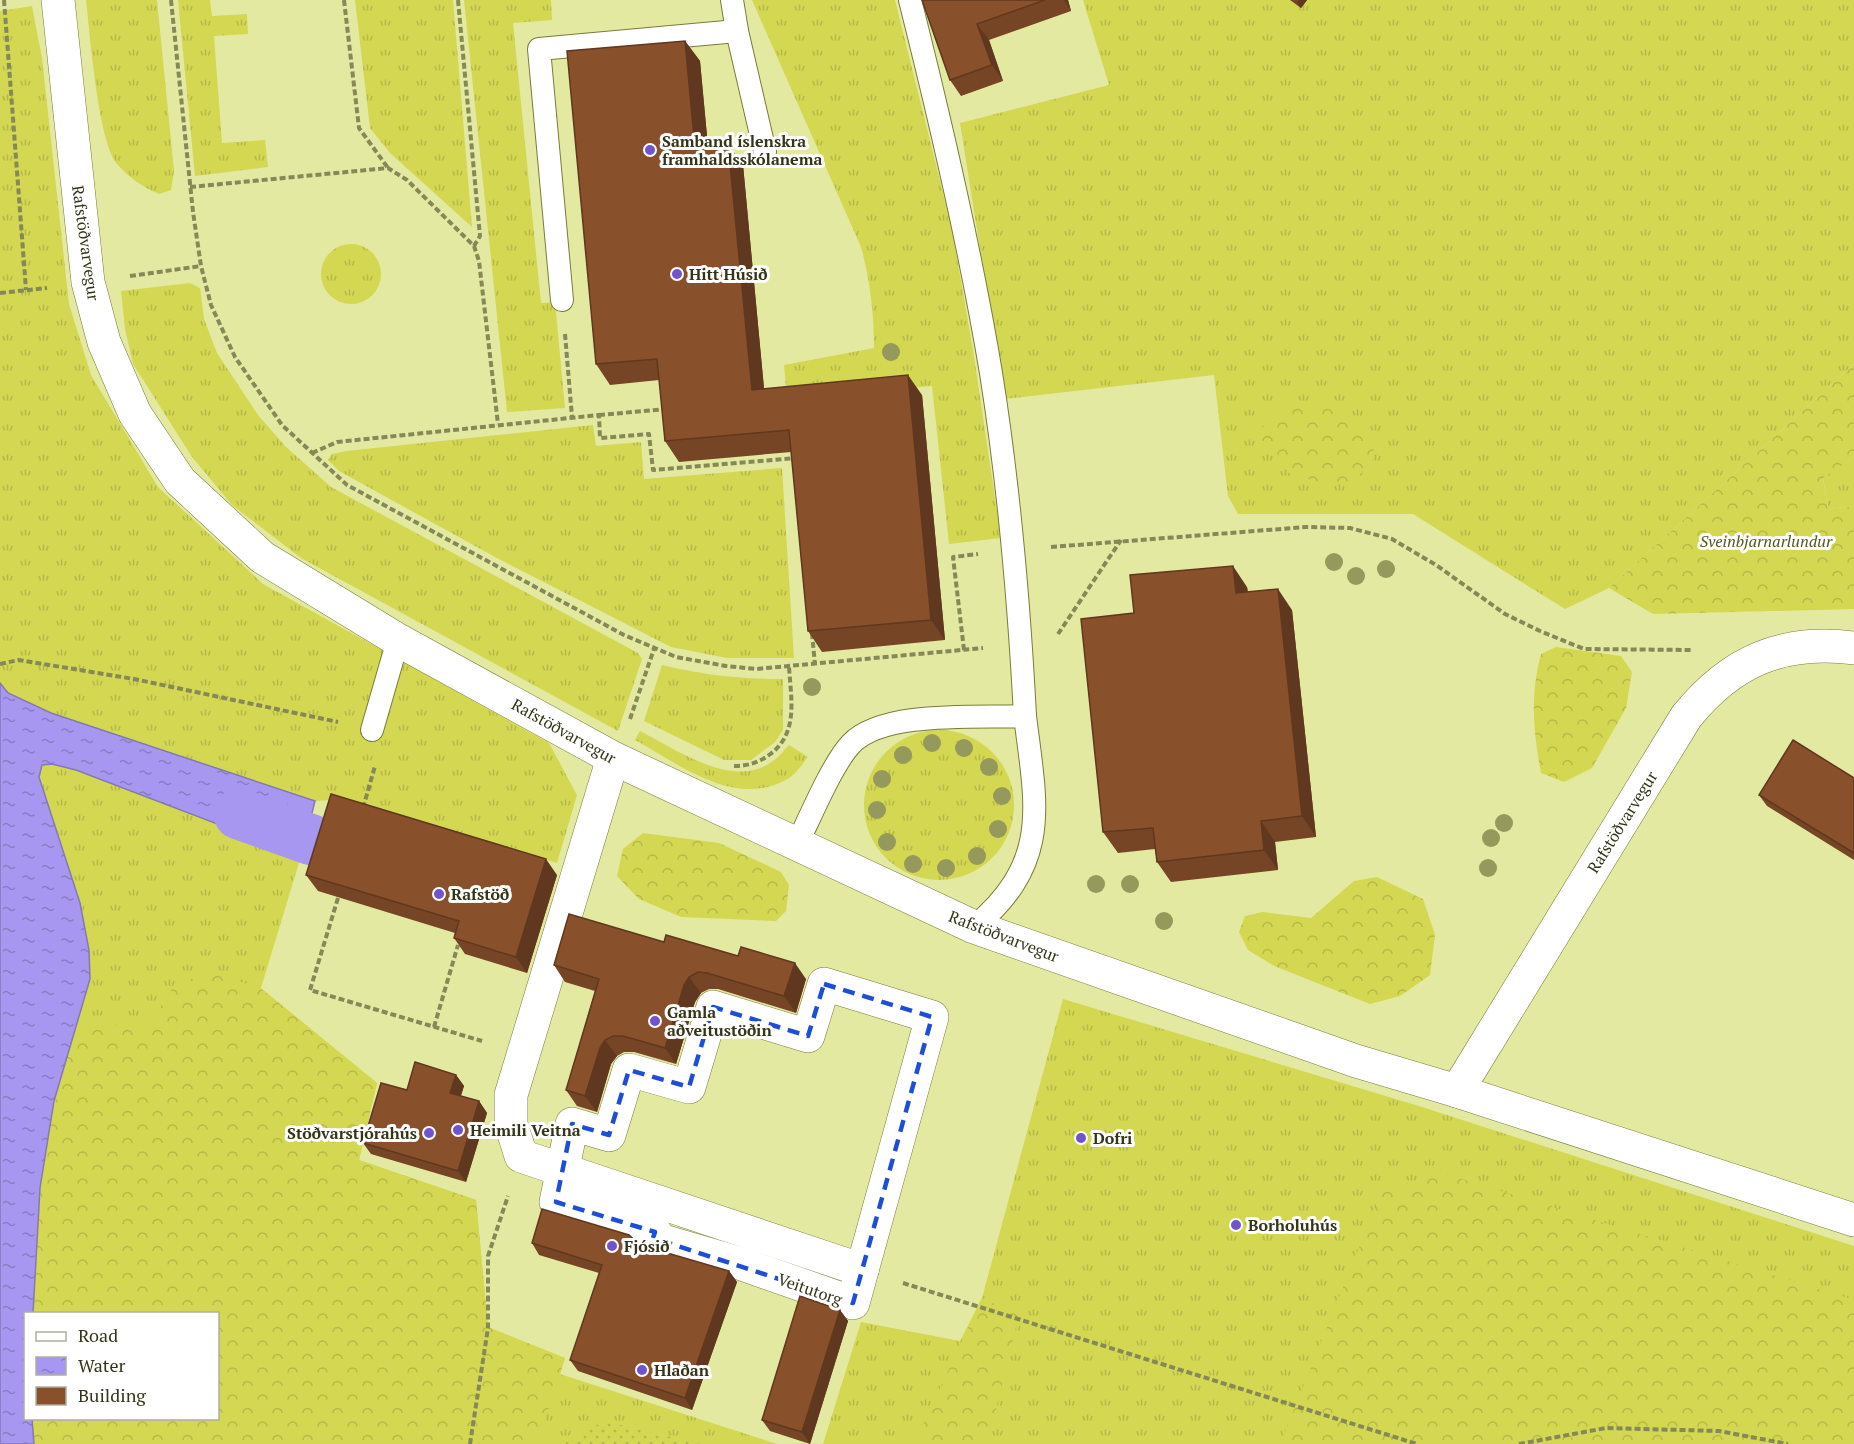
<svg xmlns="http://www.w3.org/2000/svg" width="1854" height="1444" font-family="'PT Serif',serif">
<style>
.grass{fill:url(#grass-tufts);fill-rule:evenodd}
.forest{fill:url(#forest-crowns)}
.park{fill:url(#park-dots)}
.water{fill:url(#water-ripples);stroke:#847ab0;stroke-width:1.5}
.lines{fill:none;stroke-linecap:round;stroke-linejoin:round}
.canal{stroke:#a797f1;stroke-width:51}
.lane-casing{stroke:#797c37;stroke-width:24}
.street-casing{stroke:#797c37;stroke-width:34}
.path{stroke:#858857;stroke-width:4;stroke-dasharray:6 3;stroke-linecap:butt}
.lane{stroke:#fff;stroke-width:22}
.street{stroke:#fff;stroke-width:33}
.tree{fill:#95995b}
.wall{fill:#764526}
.shaded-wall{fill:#60381f}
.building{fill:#89502c;stroke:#60381f;stroke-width:1.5}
.marked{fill:none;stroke:#1d4ed8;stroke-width:4.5;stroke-dasharray:12 8;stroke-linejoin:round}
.poi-dot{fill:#7253cd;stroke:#fff;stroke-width:2}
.labels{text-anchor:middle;stroke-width:6;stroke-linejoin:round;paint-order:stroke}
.poi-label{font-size:16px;font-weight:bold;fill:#343518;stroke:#fff;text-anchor:start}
.street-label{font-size:16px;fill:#343518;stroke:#fff}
.park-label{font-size:16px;font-style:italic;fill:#555721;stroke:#fff}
</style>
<defs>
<pattern id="grass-tufts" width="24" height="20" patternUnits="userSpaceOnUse" patternTransform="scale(1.5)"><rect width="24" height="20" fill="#d3d752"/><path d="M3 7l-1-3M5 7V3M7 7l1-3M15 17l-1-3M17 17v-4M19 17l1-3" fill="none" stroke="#b6b947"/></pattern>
<pattern id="forest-crowns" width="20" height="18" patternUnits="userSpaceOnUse" patternTransform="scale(1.5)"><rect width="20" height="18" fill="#d3d752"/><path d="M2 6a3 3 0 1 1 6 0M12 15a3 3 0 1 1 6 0" fill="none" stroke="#b6b947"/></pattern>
<pattern id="park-dots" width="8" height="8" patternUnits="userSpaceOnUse" patternTransform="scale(1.5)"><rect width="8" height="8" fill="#d3d752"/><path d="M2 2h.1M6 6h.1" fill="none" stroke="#b6b947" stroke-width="1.8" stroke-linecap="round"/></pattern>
<pattern id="water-ripples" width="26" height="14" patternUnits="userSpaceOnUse" patternTransform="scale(1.5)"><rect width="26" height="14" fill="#a797f1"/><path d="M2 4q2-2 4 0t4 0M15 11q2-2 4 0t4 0" fill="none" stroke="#897cc2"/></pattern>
</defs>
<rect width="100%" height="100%" fill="#e4e9a1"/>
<g class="grass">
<path d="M86 0H157L174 171 171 190 159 194C144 188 128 177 117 164 98 141 90 34 86 0Z"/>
<polygon points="178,0 210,0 212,16 247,14 248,34 214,36 222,143 265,140 268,167 195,176"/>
<polygon points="355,0 453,0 472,227 390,153 370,128"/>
<polygon points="464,0 551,0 552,20 513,23 541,303 555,302 565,408 507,412"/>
<path d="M752 0H895L952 229 973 350 1001 538 949 544 932 386 787 399 784 365 874 348C874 314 870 279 861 247Z"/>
<polygon points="1083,0 1854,0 1854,364 1609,588 1565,609 1413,514 1238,514 1228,496 1214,375 1004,399 960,123 1109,85"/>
<path d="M32 6 42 58 69 304 91 375 158 487 263 584 549 743 577 795 557 863 348 799 315 801 301 856 261 988 377 1083 359 1160 476 1200 488 1328 565 1358 560 1374 777 1444H0V11ZM26 1314H218V1418H26Z"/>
<circle cx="351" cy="274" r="30"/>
<polygon points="190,283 200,288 204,319 217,353 258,415 286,447 331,487 638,653 642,659 618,731 301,558 232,505 192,457 133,364 125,329 121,291"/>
<polygon points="593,425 596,446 641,442 644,479 782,468 794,658 727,658 671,647 495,557 339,471 328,460 332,454 346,451"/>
<polygon points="1854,457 1854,506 1828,509 1823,477"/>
<path d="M662 665C703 675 741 679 783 679V730L775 742 751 760H724L644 721Z"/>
<circle cx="939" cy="805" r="75"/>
<path d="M640 731C676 749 733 791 773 761 779 757 784 750 789 745L808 757C803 763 796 774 789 778 737 810 680 765 635 740Z"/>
<polygon points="1063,999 1419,1106 1854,1246 1854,1444 823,1444 861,1322 960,1341 982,1298"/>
</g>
<g class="forest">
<polygon points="1854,364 1854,457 1823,478 1828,509 1854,506 1854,609 1653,614 1609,588"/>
<polygon points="1303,401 1344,414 1373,438 1374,459 1355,480 1328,485 1289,473 1257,435 1278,408"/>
<path d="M1556 647 1621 656 1632 672 1626 708 1592 768 1564 782 1541 773C1533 731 1530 695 1541 654Z"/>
<polygon points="643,833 719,843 781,872 789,885 786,911 776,921 681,917 639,899 617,876 623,849"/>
<polygon points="1377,877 1423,899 1435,935 1430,975 1400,996 1370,1004 1274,966 1248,950 1239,932 1245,916 1263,912 1311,918 1354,881"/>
<polygon points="209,972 260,988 377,1083 359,1160 476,1200 488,1327 565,1358 537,1444 34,1444 32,1419 218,1418 218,1314 33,1313 40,1188 54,1101 77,1023 148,1026 174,986"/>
<polygon points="1439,1172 1854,1300 1854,1444 1280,1444 1381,1193"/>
<polygon points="982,1298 1019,1315 989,1438 985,1444 914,1444"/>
</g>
<polygon class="park" points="604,1421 700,1444 564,1444"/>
<polygon class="water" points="0,683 8,693 51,713 315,801 301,856 76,770 52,764 42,765 39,777 80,903 89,950 90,979 54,1101 40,1188 33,1313 26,1314 26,1418 32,1419 34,1444 0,1444"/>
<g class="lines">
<polyline class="canal" points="239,814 312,840"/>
<defs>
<g id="lane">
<polyline points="732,0 737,31 765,152"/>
<path d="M910 0C941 123 970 247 991 373 1009 486 1019 601 1025 716"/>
<polyline points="562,300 539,49 737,31"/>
<polyline points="372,730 398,640"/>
<path d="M796 846C809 820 832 764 851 744 883 710 978 718 1025 716 1036 805 1052 862 974 927"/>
</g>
<g id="street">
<polyline points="58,0 88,282 104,342 135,414 180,481 262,557 398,640 613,758 974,927 1356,1061 1457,1091 1854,1220"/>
<polyline points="613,758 511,1095 511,1124 521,1156 862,1270"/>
<polygon points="824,984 932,1017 853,1303 742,1264 653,1238 655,1232 556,1202 572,1124 609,1135 629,1070 689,1087 713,1007 808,1036"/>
<path d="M1457 1091 1686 717C1731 661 1782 639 1854 648"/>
</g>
</defs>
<use href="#lane" class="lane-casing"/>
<use href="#street" class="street-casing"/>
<g class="path">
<polyline points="4,0 26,290"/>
<polyline points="171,0 193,212 201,266 211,305 235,357 282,425 347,485 624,635 676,657 726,666 756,669 983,648"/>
<polyline points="344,0 359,128 388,168"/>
<polyline points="458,0 480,236 474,246"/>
<polyline points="190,187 388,168 407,180 474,246 479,261 498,424"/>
<polyline points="130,276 201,266"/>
<polyline points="0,293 47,288"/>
<polyline points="565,334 572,417"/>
<polyline points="599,415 667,409"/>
<polyline points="312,453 337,442 599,415 600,438 649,434 653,470 795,458"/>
<polyline points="1051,547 1306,527 1350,528 1392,539 1436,565 1505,614 1540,631 1584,649 1692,650"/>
<polyline points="812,633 815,665"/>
<polyline points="1058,634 1121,540"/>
<polyline points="964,650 953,557 978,554"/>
<polyline points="0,664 19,660 134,679 338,722"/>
<polyline points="630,719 654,649"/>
<path d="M734 766C747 766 758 763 769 755 799 734 791 699 789 667"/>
<polyline points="363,808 375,766"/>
<polyline points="338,898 310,990 482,1041"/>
<polyline points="434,1027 458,945"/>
<polyline points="903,1283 1417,1444"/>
<polyline points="470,1444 488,1328 488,1256 508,1196"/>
<polyline points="1519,1444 1606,1428 1719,1431 1788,1444"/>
</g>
<use href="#lane" class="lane"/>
<use href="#street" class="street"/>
</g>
<g class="tree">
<circle cx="891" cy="352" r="9"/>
<circle cx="1334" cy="562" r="9"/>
<circle cx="1386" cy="569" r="9"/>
<circle cx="1356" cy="576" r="9"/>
<circle cx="812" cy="687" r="9"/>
<circle cx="932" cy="743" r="9"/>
<circle cx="964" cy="748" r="9"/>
<circle cx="903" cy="755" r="9"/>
<circle cx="989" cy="767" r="9"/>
<circle cx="882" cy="779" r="9"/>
<circle cx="1002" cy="796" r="9"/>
<circle cx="877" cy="810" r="9"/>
<circle cx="1504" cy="823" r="9"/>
<circle cx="998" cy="829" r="9"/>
<circle cx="1491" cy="838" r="9"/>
<circle cx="887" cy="842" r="9"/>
<circle cx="977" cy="856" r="9"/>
<circle cx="913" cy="864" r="9"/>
<circle cx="946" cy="868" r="9"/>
<circle cx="1488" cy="868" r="9"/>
<circle cx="1096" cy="884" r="9"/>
<circle cx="1130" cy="884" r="9"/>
<circle cx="1164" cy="921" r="9"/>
</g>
<g class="wall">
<polygon points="922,0 1068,0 1071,11 989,40 1003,81 961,96 950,80"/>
<polygon points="1290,0 1307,0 1301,8"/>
<polygon points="685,41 700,61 708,147 743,165 764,388 922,395 945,640 822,652 808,631 791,452 679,462 665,441 659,380 610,385 596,364"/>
<polygon points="1247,587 1248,592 1292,610 1316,837 1275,842 1278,870 1171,882 1157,862 1155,849 1118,853 1103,832 1134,613"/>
<polygon points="1854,778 1854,860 1767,806 1759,795"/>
<polygon points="306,875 557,875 527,973 465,954 454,938 455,933 318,891"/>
<polygon points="664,942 806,979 796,1013 718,989 709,989 701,993 695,1002 676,1064 634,1052 624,1052 617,1056 611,1064 597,1112 577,1106 566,1090 595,991 565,982 554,965"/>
<polygon points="456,1075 464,1086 461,1096 479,1101 487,1113 466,1182 371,1154 363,1143 407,1090"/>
<polygon points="532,1243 640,1245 729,1271 737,1282 692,1410 578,1371 570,1360 599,1273 539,1255"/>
<polygon points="840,1310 848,1321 810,1444 770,1431 762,1420"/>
</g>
<g class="shaded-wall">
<polygon points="1064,0 1068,0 1071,11"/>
<polygon points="1299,0 1307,0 1301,8 1297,3"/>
<polygon points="977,24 989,40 1003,81 992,65"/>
<polygon points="685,41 700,61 710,168 695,148"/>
<polygon points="728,144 743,165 766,410 752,390"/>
<polygon points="908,375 922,395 945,640 931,620"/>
<polygon points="1233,566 1247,587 1250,614 1236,593"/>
<polygon points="1278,589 1292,610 1316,837 1302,816"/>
<polygon points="1261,821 1275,842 1278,870 1264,850"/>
<polygon points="546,859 557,875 527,973 516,957"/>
<polygon points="795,963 806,979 796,1013 784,996"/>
<polygon points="689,977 701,993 695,1002 676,1064 665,1048 684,985"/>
<polygon points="605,1040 617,1056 611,1064 597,1112 585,1096 600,1048"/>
<polygon points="456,1075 464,1086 458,1104 450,1093"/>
<polygon points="479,1101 487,1113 466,1182 458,1171"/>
<polygon points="729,1271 737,1282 692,1410 685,1398"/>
<polygon points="840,1310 848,1321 810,1444 802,1432"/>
</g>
<g class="building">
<polygon points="922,0 1045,0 977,24 992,65 950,80"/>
<polygon points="685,41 695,148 728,144 752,390 908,375 931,620 808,631 789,430 665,441 657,359 596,364 567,51"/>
<polygon points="1233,566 1236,593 1278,589 1302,816 1261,821 1264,850 1157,862 1153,828 1103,832 1081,619 1134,613 1130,575"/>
<polygon points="1793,740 1854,778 1854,853 1759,795"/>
<polygon points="331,794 546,859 516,957 454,938 459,921 306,875"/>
<polygon points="569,914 664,942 666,935 738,956 741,947 795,963 784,996 707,973 698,972 689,977 684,985 665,1048 623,1036 613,1036 605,1040 600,1048 585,1096 566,1090 599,979 554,965"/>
<polygon points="415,1062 456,1075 450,1093 479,1101 458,1171 363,1143 381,1083 407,1090"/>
<polygon points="542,1209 629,1235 640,1245 729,1271 685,1398 570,1360 602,1265 532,1243"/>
<polygon points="800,1296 840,1310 802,1432 762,1420"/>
</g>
<path class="marked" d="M824 984 932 1017 853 1303 653 1238 655 1232 556 1202 572 1124 609 1135 629 1070 689 1087 713 1007 808 1036Z"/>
<g class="poi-dot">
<circle cx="650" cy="150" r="6"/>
<circle cx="677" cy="274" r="6"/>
<circle cx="439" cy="894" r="6"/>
<circle cx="655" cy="1021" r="6"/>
<circle cx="458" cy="1130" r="6"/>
<circle cx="429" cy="1133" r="6"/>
<circle cx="1081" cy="1138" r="6"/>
<circle cx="1236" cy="1225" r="6"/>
<circle cx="612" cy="1246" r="6"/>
<circle cx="642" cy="1370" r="6"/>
</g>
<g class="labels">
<g class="poi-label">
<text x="662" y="147">Samband íslenskra<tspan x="662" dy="18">framhaldsskólanema</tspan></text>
<text x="689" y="280">Hitt Húsið</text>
<text x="451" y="900">Rafstöð</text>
<text x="667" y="1018">Gamla<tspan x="667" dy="18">aðveitustöðin</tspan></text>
<text x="470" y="1136">Heimili Veitna</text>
<text x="417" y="1139" text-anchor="end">Stöðvarstjórahús</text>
<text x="1093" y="1144">Dofri</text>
<text x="1248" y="1231">Borholuhús</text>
<text x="624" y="1252">Fjósið</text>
<text x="654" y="1376">Hlaðan</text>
</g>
<g class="street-label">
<text transform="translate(86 243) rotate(82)" y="6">Rafstöðvarvegur</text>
<text transform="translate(564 731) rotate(29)" y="6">Rafstöðvarvegur</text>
<text transform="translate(1622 822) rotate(-58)" y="6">Rafstöðvarvegur</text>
<text transform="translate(1004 936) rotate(21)" y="6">Rafstöðvarvegur</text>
<text transform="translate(810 1289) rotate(19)" y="6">Veitutorg</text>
</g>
<g class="park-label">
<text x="1766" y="547">Sveinbjarnarlundur</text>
</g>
</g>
<rect x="24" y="1312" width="195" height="108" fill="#ffffff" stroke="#aeaea3" stroke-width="1.5"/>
<rect x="36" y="1332" width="30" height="9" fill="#ffffff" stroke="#aeaea3" stroke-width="1.5"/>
<text x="78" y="1342" font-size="18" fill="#343518">Road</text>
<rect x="36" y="1357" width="30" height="18" fill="url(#water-ripples)" stroke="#aeaea3" stroke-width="1.5"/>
<text x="78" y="1372" font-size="18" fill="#343518">Water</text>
<rect x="36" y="1387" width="30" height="18" fill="#89502c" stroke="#aeaea3" stroke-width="1.5"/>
<text x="78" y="1402" font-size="18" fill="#343518">Building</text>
</svg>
